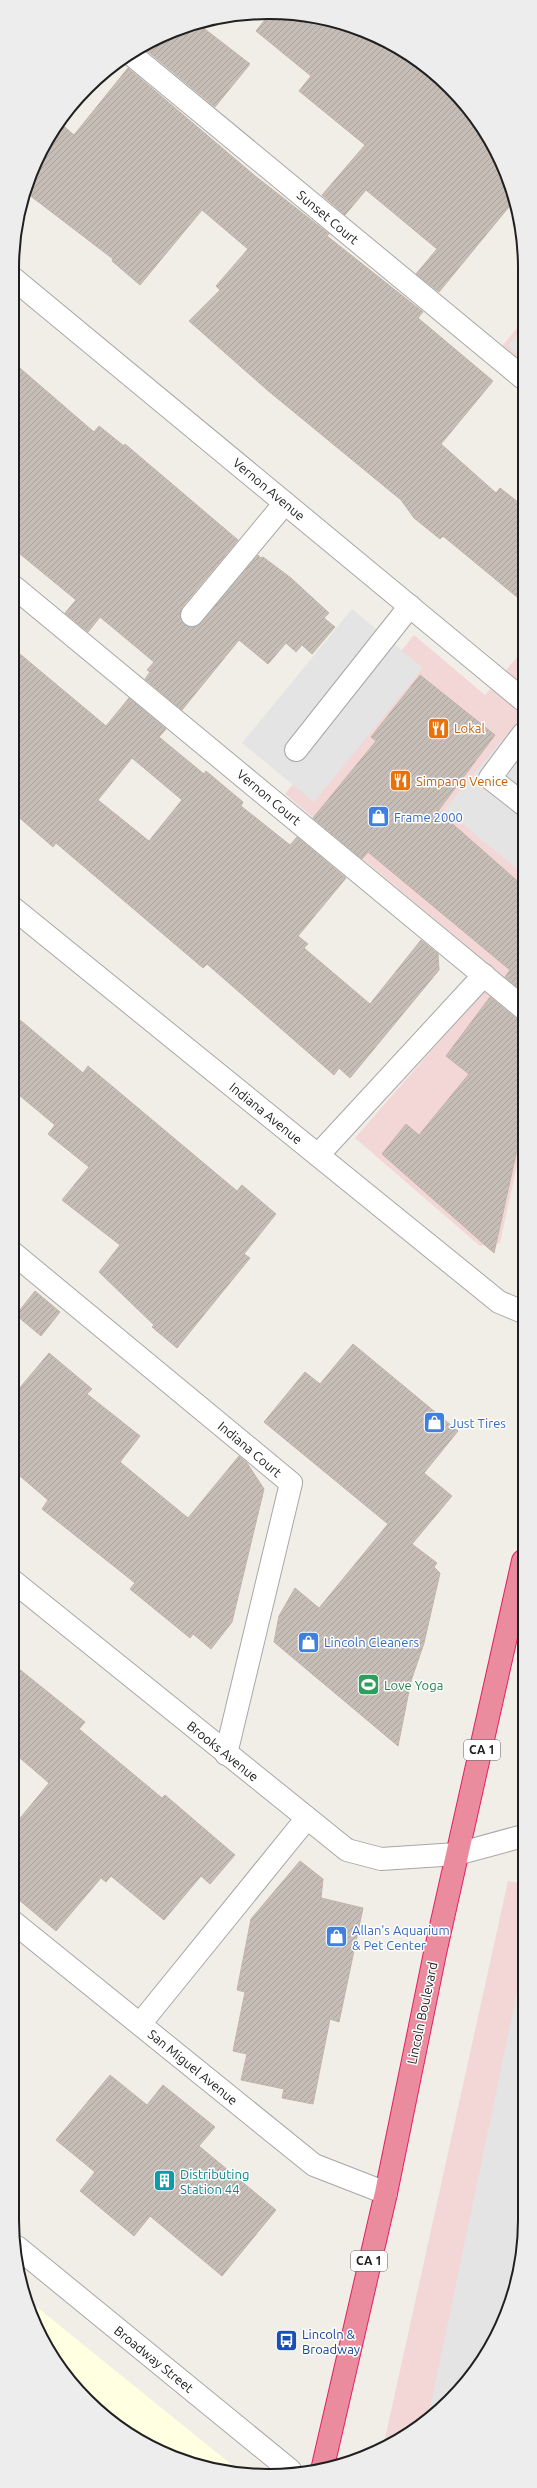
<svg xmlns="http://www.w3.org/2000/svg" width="537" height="2488" font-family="Ubuntu,sans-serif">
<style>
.commercial{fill:#f2d7d6}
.education{fill:#ffffe2}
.parking{fill:#e4e4e4}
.building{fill:url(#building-hatch);stroke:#c4b4a8;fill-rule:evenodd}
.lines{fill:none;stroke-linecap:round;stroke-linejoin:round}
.minor-casing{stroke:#a7a7a7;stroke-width:24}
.highway-casing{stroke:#e32063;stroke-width:24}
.minor{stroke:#fff;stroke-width:22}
.highway{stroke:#eb8c9e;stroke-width:22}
.labels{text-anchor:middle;stroke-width:3;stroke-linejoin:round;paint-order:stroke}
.shield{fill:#fff;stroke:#636363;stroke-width:1}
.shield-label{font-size:12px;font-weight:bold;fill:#202020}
.street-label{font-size:13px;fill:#202020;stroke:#fff}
.food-label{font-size:13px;fill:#c56008;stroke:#fff;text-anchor:start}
.shop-label{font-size:13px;fill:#366cbe;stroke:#fff;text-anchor:start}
.leisure-label{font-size:13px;fill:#27864d;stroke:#fff;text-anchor:start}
.culture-label{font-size:13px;fill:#0d838f;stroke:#fff;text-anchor:start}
.transit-label{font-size:13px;fill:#164399;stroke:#fff;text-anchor:start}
.rim{fill:none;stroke:#202020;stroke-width:2}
</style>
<defs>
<pattern id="building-hatch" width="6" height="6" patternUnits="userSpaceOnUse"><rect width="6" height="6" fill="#c6bdb6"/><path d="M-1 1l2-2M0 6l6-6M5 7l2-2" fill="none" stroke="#aaa29c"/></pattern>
</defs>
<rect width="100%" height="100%" fill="#f1eee7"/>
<g class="commercial">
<polygon points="523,321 523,363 502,346"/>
<polygon points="414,635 485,695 523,650 523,1138 500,1243 480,1246 355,1138 499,973 285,794"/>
<polygon points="508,1881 523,1884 523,2253 491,2348 437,2412 384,2443"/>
</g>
<polygon class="education" points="28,2300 242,2473 170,2456 87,2401 31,2317"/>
<g class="parking">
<polygon points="523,328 523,358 508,346"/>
<polygon points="352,609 423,668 314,802 242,743"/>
<polygon points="501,741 523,759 523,874 445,809"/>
<polygon points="523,1964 523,2253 491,2348 437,2412 428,2418"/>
</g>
<g class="building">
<polygon points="302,14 382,38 455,94 498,155 513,202 439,292 416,274 437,249 366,190 345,215 322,195 365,145 299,91 311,76 256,31 268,16"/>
<polygon points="197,23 250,64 215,107 145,49"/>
<polygon points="128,68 254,175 329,234 327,236 423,312 418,318 493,381 441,444 496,493 500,488 523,506 523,602 443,536 440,539 414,518 401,500 266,389 189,321 220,290 216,286 248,249 202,210 140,285 112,261 113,259 28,194 46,140 61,124 74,135"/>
<polygon points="14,363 94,432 99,426 124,446 125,444 238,540 182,607 180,613 184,624 190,627 201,623 258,555 261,558 263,557 291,578 329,613 324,618 335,627 312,654 302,645 296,652 286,643 268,664 239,640 182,710 145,679 150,672 147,670 154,662 100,617 88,632 65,613 76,600 14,549"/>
<path d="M14 649 106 726 129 698 166 729 159 737 204 774 206 771 243 802 241 806 290 845 297 837 346 878 298 936 308 944 304 948 370 1004 421 940 438 954 439 970 350 1078 339 1068 334 1075 207 964 203 968 56 843 53 847 14 813ZM132 758 182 800 149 841 98 800Z"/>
<polygon points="420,675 495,735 438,811 523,886 523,992 505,977 510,970 368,852 362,859 313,818 376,741 371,737"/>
<polygon points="490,997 515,1018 523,1020 523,1123 494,1253 382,1154 406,1124 419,1135 469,1074 446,1056"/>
<polygon points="13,1014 83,1073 88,1066 237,1191 242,1185 276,1214 244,1254 250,1258 177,1348 152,1327 154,1325 99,1272 120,1245 62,1200 89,1167 48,1134 55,1125 13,1090"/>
<polygon points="35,1291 60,1312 41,1336 16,1315"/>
<polygon points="353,1344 458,1431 424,1473 452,1496 412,1544 437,1563 434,1567 440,1573 424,1643 411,1681 398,1746 274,1642 279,1616 295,1588 319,1608 388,1524 264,1422 305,1372 320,1384"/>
<polygon points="49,1353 92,1389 87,1394 140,1436 120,1462 188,1518 239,1456 247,1463 264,1489 232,1622 211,1649 193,1634 190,1638 130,1589 135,1583 42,1509 48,1500 13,1470 13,1396"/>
<polygon points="13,1664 85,1722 79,1729 162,1798 165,1795 235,1855 210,1884 201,1876 164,1920 111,1876 106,1882 101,1878 56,1931 12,1894 12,1828 49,1783 13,1752"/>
<polygon points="300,1861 323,1879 321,1898 363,1908 339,2022 330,2019 313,2104 282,2098 284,2089 241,2080 247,2054 233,2051 245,1992 237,1990 251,1919"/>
<polygon points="110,2075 147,2105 163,2085 215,2127 199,2146 276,2210 222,2276 150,2216 134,2236 80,2191 95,2172 56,2140"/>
</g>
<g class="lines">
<defs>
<g id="minor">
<polyline points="132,55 523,378"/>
<polyline points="14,279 523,700"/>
<polyline points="14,587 523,1008"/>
<polyline points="192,615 285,503"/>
<polyline points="523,734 490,778 523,804"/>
<polyline points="296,750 410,606"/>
<polyline points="13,908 499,1302 523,1312"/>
<polyline points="318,1155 484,975"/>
<polyline points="13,1253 291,1483 226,1754"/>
<polyline points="13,1581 347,1850 381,1859 457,1854 523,1836"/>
<polyline points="12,1921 314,2165 386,2193"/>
<polyline points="140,2024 307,1818"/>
<polyline points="17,2247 290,2470"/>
</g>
<polyline id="highway" points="323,2466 386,2193 435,1953 523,1561"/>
</defs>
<use href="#minor" class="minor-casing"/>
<use href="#highway" class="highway-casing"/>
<use href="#minor" class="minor"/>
<use href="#highway" class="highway"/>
</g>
<defs>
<symbol id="restaurant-square" viewBox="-11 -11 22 22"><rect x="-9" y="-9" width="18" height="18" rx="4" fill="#e8710a" stroke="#fff"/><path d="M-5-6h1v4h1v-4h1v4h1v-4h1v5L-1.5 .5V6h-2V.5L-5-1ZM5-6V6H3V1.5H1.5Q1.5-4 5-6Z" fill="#fff"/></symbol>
<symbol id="shop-square" viewBox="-11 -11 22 22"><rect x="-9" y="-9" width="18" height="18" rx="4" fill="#3f7fe0" stroke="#fff"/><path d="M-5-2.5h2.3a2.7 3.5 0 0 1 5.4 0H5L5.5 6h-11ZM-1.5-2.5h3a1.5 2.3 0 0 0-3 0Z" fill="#fff"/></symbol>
<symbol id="stadium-square" viewBox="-11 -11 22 22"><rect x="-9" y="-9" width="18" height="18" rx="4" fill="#2e9e5b" stroke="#fff"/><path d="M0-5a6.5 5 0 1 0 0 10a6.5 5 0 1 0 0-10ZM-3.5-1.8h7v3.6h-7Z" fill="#fff"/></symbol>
<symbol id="building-square" viewBox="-11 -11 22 22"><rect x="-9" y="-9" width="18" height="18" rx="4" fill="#0f9aa8" stroke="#fff"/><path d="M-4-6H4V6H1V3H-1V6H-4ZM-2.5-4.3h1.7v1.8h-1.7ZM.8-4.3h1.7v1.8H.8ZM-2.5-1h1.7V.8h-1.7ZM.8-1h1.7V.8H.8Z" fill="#fff"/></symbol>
<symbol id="bus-square" viewBox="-11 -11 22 22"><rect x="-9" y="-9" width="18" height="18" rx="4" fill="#1a4fb4" stroke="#fff"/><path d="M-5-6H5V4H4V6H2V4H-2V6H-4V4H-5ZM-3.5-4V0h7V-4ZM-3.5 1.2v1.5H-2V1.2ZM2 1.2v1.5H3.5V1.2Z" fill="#fff"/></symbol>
</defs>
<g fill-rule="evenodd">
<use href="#restaurant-square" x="426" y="716" width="25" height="25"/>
<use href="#restaurant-square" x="388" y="768" width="25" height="25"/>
<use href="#shop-square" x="366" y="804" width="25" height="25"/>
<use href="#shop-square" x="422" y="1410" width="25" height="25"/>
<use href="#shop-square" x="296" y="1630" width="25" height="25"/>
<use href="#stadium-square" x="356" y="1672" width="25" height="25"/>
<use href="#shop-square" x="324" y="1924" width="25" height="25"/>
<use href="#building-square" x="152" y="2168" width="25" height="25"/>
<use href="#bus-square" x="274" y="2328" width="25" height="25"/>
</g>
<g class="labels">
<g class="shield">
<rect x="464" y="1740" width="36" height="20" rx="3"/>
<rect x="351" y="2251" width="36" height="20" rx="3"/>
</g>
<g class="shield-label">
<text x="482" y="1754">CA 1</text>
<text x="369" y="2265">CA 1</text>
</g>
<g class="street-label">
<text transform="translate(328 217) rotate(40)" y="5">Sunset Court</text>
<text transform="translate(269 489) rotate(40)" y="5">Vernon Avenue</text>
<text transform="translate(269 797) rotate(40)" y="5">Vernon Court</text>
<text transform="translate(266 1113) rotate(39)" y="5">Indiana Avenue</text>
<text transform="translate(250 1449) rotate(40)" y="5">Indiana Court</text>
<text transform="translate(223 1751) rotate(39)" y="5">Brooks Avenue</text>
<text transform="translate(422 2013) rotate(-78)" y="5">Lincoln Boulevard</text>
<text transform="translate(193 2067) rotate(39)" y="5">San Miguel Avenue</text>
<text transform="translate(154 2359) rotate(39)" y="5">Broadway Street</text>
</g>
<g class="food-label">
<text x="454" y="733">Lokal</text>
<text x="416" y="786">Simpang Venice</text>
</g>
<g class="shop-label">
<text x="394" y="822">Frame 2000</text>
<text x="450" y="1428">Just Tires</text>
<text x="324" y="1647">Lincoln Cleaners</text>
<text x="352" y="1935">Allan's Aquarium<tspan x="352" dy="15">&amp; Pet Center</tspan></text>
</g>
<g class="leisure-label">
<text x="384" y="1690">Love Yoga</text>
</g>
<g class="culture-label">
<text x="180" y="2179">Distributing<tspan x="180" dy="15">Station 44</tspan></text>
</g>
<g class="transit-label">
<text x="302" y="2339">Lincoln &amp;<tspan x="302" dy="15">Broadway</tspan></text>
</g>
</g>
<path d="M0 0H537V2488H0ZM268 19H269A249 249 0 0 1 518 268V2220A249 249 0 0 1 269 2469H268A249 249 0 0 1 19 2220V268A249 249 0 0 1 268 19Z" fill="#ededed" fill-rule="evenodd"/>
<path class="rim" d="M268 19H269A249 249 0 0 1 518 268V2220A249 249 0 0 1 269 2469H268A249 249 0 0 1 19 2220V268A249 249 0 0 1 268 19Z"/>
</svg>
